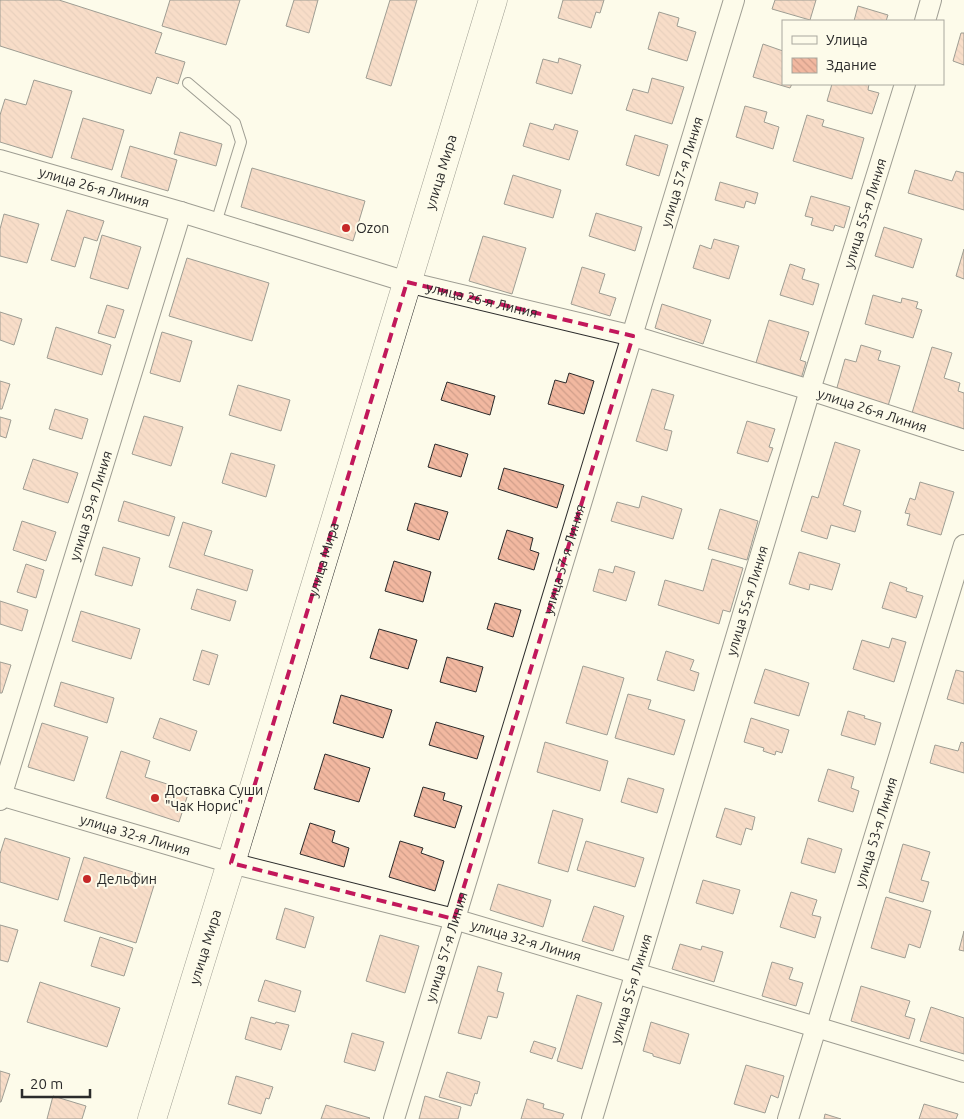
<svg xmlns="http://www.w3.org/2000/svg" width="964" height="1119" font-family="Ubuntu,sans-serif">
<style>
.building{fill:url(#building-back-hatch);stroke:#2b2b2b}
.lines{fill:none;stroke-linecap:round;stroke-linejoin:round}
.lane-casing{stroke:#2b2b2b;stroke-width:12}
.street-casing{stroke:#2b2b2b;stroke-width:22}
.secondary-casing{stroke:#2b2b2b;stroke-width:29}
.lane{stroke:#fdfbea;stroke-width:10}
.street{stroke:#fdfbea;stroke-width:20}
.secondary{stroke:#fdfbea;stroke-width:28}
.marked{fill:none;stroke:#c2185b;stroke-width:4;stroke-dasharray:10 6;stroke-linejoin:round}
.poi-dot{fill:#c62828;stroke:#fdfbea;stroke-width:2}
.labels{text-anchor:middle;stroke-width:4;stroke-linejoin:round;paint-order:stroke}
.street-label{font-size:14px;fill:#2b2b2b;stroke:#fdfbea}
.poi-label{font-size:14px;fill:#2b2b2b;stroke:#fdfbea;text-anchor:start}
</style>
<defs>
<pattern id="building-back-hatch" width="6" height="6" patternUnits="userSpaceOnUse" patternTransform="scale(1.25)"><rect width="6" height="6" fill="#f2b8a0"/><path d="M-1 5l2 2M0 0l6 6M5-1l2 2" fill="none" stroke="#d09e8a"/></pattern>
</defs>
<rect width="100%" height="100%" fill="#fdfbea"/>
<g class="building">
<polygon points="0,0 59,0 162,33 155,53 185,62 178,84 157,77 151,94 0,46"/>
<polygon points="170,0 240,0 226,45 162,26"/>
<polygon points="294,0 318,0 309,33 286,26"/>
<polygon points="390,0 417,0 391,86 366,78"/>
<polygon points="563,0 604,0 600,13 596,12 591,28 558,18"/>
<polygon points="775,0 816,0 810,20 772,9"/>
<polygon points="858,6 888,15 886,21 854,21"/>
<polygon points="659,12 679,18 677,26 696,32 687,61 648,49"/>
<polygon points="961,33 964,33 964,65 953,61"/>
<polygon points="763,44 783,51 783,84 792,84 790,88 753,77"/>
<polygon points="559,58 581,65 572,94 536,83 543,59 558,63"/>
<polygon points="652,78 684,87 672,124 626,110 633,89 648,93"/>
<polygon points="34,80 72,91 52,158 0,142 0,115 5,99 26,105"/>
<polygon points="832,84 869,84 868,90 879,93 872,114 827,101"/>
<polygon points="745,106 767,112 764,122 779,127 773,149 736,137"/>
<polygon points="807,115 824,120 822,126 864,138 852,179 793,161"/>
<polygon points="83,118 124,130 112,170 71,158"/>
<polygon points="530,123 553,130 555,124 578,131 569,160 523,146"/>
<polygon points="180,132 222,144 216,166 174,154"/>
<polygon points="635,135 668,145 659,176 626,165"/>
<polygon points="130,146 177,160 168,191 121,177"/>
<polygon points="252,168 365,201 353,241 241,207"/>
<polygon points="915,170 952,181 956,171 964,173 964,210 908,193"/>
<polygon points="513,175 561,190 553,218 504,204"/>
<polygon points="720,182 758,193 755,204 746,201 744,208 715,200"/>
<polygon points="811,196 850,207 844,228 835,225 833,231 811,225 813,218 805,216"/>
<polygon points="67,210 104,221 97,241 84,237 75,267 51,260"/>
<polygon points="596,213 642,227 635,251 589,236"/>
<polygon points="4,214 39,224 27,263 0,256 0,229"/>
<polygon points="884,227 922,239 913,268 875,256"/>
<polygon points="102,235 141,247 128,289 90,278"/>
<polygon points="483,236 526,248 512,294 469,281"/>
<polygon points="714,239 739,246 729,279 693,268 700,245 711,249"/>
<polygon points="964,249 964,279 956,276"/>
<polygon points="187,258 269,283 252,341 169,316"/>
<polygon points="790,264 805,269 802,279 819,284 813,305 780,295"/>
<polygon points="582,267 605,274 599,293 616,298 610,316 571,304"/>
<polygon points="873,295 901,303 902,298 918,302 916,308 922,310 913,338 865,324"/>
<polygon points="662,304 711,320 703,344 655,328"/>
<polygon points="107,305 124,310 115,338 98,333"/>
<polygon points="0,312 22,319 14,345 0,340"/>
<polygon points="769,320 809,332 800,360 806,362 801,379 755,366"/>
<polygon points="56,327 111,345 102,375 47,358"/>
<polygon points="162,332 192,341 180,382 150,373"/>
<polygon points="861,345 881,351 878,360 900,366 888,406 836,391 845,359 856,362"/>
<polygon points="932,347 952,353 944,378 960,383 958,391 964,393 964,429 912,413"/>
<polygon points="569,373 594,381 584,414 548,404 555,380 566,383"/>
<polygon points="0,381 10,384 2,409 0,409"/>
<polygon points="447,382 495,396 490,415 441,400"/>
<polygon points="238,385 290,400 281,431 229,415"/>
<polygon points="652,389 674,395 664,429 672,431 667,451 636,441"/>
<polygon points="55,409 88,419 82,439 49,429"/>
<polygon points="144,416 183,427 171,466 132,454"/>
<polygon points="0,417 11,420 6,438 0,436"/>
<polygon points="747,421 775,429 769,447 773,448 768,462 737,453"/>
<polygon points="835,442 860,450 843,505 861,511 855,532 831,525 827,539 801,531 812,496 818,498"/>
<polygon points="435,444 468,454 461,477 428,467"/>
<polygon points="231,453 275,465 266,497 222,483"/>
<polygon points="33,459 78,473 68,503 23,489"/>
<polygon points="504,468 564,485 557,508 498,489"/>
<polygon points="920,482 954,492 941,535 907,525 910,514 905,513 910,498 915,500"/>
<polygon points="642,496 682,509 673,539 611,521 617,502 639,508"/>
<polygon points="124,501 175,517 169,536 118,521"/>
<polygon points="415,503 448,512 439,540 407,530"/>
<polygon points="720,509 758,521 747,560 708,549"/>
<polygon points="22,521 56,532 46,561 13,550"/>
<polygon points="183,522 212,531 204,555 253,570 247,591 169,567"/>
<polygon points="507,530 533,538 530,550 539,553 534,570 498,559"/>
<polygon points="103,547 140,558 132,586 95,575"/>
<polygon points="799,552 840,564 832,590 810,584 809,590 789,584"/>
<polygon points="712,559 743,568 730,612 723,610 719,624 658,605 665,580 703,591"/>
<polygon points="394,561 431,572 423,602 385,591"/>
<polygon points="26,564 44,570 36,598 17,592"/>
<polygon points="615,566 635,572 626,601 593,591 599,569 613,573"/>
<polygon points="890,582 907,588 906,591 923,596 916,618 882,608"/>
<polygon points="197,589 236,601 230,621 191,609"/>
<polygon points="0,601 28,610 22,631 0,624"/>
<polygon points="495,603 521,610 513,637 487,629"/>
<polygon points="81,611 140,629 131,659 72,641"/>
<polygon points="379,629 417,640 408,669 370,658"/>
<polygon points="892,638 906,642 894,682 853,669 862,640 889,648"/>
<polygon points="202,650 218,655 209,685 193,680"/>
<polygon points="666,651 694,660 690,670 699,673 694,691 657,680"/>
<polygon points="447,657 483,667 476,692 440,682"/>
<polygon points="0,662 11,665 2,693 0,693"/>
<polygon points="583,666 624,678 607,735 566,723"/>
<polygon points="765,669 809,683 799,716 754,703"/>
<polygon points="956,670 964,672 964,704 947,699"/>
<polygon points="61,682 114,698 107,723 54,706"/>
<polygon points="628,694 651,700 648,709 685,720 674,755 615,738"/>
<polygon points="341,695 392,710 383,738 333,723"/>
<polygon points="848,711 865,716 864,718 881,723 875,745 841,735"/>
<polygon points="160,718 197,731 190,751 153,738"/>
<polygon points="751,718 789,730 782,753 776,751 775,755 763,751 764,748 744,742"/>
<polygon points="436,722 484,736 477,759 429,745"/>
<polygon points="42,723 88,737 74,781 28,767"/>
<polygon points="545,742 608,761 600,791 537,772"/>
<polygon points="961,742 964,743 964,773 930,763 935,745 958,751"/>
<polygon points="121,751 150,761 145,777 189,791 179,822 106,798"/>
<polygon points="325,754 370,768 359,802 314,789"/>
<polygon points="828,769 854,777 851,788 859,791 853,812 818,801"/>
<polygon points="628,778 664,789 657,813 621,802"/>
<polygon points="423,787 445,793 443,800 462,806 455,828 414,816"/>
<polygon points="725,808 755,817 752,830 746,828 741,845 716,837"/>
<polygon points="553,810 583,819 568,872 538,863"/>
<polygon points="310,823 335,831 332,842 349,848 344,867 300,854"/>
<polygon points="5,838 70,858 58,900 0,882 0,854"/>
<polygon points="808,838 842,849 835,873 801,863"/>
<polygon points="400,841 423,848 421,853 444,861 435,891 389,877"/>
<polygon points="586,841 644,858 635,887 577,870"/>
<polygon points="903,844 930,852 921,880 929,882 923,902 889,892"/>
<polygon points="84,857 156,879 136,943 64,921"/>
<polygon points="703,880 740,890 733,914 696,903"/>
<polygon points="498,884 551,900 543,927 490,910"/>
<polygon points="791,892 817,900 812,915 821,917 815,938 780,927"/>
<polygon points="886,897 931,911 920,948 909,944 905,958 871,948"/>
<polygon points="594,906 624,916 613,951 582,941"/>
<polygon points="285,908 314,917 305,948 276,939"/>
<polygon points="0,925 18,930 8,962 0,960"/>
<polygon points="964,931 964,951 959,950"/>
<polygon points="380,935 419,946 405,993 366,981"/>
<polygon points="100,937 133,948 124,976 91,966"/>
<polygon points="680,944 701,950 702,946 723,952 714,982 672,969"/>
<polygon points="772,962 793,968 789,979 803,983 796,1006 762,996"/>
<polygon points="478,966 502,973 497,991 504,993 497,1018 488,1016 481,1039 458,1033"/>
<polygon points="265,980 301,991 295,1012 258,1001"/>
<polygon points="40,982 120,1008 107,1047 27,1022"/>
<polygon points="861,986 910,1001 905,1016 915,1019 909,1039 851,1021"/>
<polygon points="577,995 602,1003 582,1069 557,1061"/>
<polygon points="931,1007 964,1018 964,1054 920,1041"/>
<polygon points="251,1017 275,1024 276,1022 289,1025 281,1050 245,1039"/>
<polygon points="651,1022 689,1034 680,1064 653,1056 653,1054 643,1051"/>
<polygon points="352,1033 384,1042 375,1071 344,1062"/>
<polygon points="534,1041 556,1048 552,1059 530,1052"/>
<polygon points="746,1065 784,1076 778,1098 771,1095 765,1113 734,1104"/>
<polygon points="0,1071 10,1074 1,1102 0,1102"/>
<polygon points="447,1072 480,1082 477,1094 475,1093 471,1106 439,1097"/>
<polygon points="236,1076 273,1087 269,1099 266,1098 261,1114 228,1104"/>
<polygon points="53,1096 86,1106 82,1119 47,1119"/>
<polygon points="425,1096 461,1107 458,1119 419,1119"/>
<polygon points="527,1099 544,1104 543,1108 564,1114 562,1119 521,1119"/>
<polygon points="924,1104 958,1114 956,1119 919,1119"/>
<polygon points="326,1105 370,1118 369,1119 321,1119"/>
<polygon points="825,1114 841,1119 824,1119"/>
</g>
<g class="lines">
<defs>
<polyline id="lane" points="188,83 235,123 241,142 216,223"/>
<g id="street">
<polyline points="925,21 931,0"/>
<path id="s1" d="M0 160 181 212 407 282 633 336 810 390 964 440"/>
<path id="s2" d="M0 795 231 863 454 919 816 1027 964 1072"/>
<path id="s3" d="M0 800 181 212"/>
<path id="s4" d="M394 1119 734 0"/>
<path id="s5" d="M592 1119 810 390 905 84"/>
<path id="s6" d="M788 1119 964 545"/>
</g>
<g id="secondary">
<path id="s7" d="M152 1119 231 863 493 0"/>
</g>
</defs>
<use href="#lane" class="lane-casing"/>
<use href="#street" class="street-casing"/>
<use href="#secondary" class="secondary-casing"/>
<use href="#lane" class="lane"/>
<use href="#street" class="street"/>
<use href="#secondary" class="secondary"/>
</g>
<path d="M0 0H964V1119H0ZM407 282 633 336 454 919 231 863Z" fill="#fdfbea" fill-opacity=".55" fill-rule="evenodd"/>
<path class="marked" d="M407 282 633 336 454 919 231 863Z"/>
<g class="poi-dot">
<circle cx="346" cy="228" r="5"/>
<circle cx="155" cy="798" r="5"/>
<circle cx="87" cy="879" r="5"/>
</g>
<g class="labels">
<g class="street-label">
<text dy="5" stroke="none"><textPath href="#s7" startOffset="990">улица Мира</textPath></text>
<text dy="5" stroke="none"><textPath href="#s4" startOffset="990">улица 57-я Линия</textPath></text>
<text dy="5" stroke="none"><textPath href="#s1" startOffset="98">улица 26-я Линия</textPath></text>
<text dy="5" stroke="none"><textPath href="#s5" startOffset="946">улица 55-я Линия</textPath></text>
<text dy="5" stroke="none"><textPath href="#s1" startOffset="502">улица 26-я Линия</textPath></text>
<text dy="5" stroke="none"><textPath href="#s1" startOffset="908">улица 26-я Линия</textPath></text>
<text dy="5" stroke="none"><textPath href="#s3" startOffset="308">улица 59-я Линия</textPath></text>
<text dy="5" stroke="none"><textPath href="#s7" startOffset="585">улица Мира</textPath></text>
<text dy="5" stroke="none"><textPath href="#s4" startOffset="585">улица 57-я Линия</textPath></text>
<text dy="5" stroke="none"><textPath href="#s5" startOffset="541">улица 55-я Линия</textPath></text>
<text dy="5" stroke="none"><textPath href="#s6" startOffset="300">улица 53-я Линия</textPath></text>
<text dy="5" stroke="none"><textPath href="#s2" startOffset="141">улица 32-я Линия</textPath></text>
<text dy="5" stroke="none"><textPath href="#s2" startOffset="546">улица 32-я Линия</textPath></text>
<text dy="5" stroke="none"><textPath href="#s7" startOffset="180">улица Мира</textPath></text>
<text dy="5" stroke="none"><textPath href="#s4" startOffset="180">улица 57-я Линия</textPath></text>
<text dy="5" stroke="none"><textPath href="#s5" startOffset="136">улица 55-я Линия</textPath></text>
</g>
<g class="poi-label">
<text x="356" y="233">Ozon</text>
<text x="165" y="795">Доставка Суши<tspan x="165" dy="16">"Чак Норис"</tspan></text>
<text x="97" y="884">Дельфин</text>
</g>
</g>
<rect x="782" y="20" width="162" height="65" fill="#fdfbea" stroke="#a9a89e"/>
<rect x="792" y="36" width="25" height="8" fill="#fdfbea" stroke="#a9a89e"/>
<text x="826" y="45" font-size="15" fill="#2b2b2b">Улица</text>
<rect x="792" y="58" width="25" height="15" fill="url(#building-back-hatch)" stroke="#a9a89e"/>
<text x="826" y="70" font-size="15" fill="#2b2b2b">Здание</text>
<path d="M22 1089v8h68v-8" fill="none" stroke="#2b2b2b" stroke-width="2.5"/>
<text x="30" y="1089" font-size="15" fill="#2b2b2b" stroke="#fdfbea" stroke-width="4" paint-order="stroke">20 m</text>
</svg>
